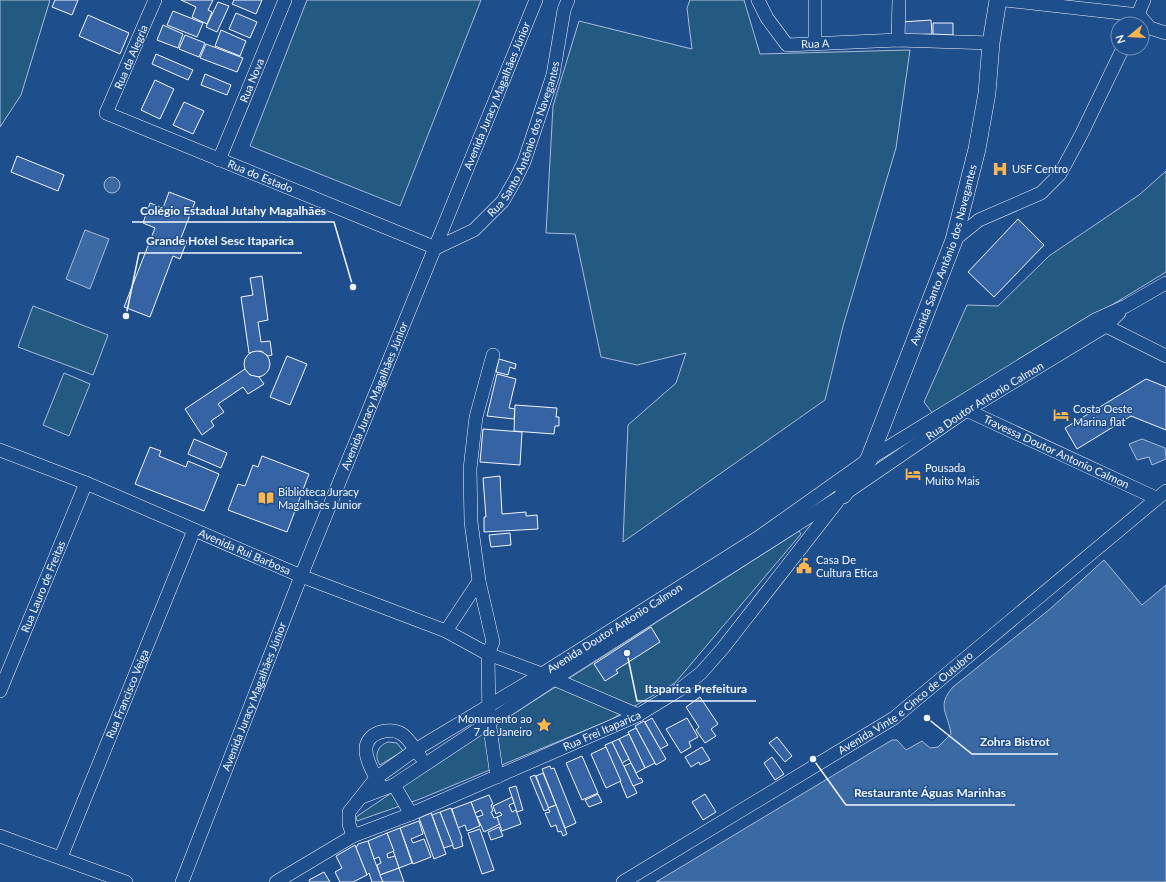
<svg xmlns="http://www.w3.org/2000/svg" width="1166" height="882" font-family="Lato,sans-serif">
<style>
.green{fill:#245a82;stroke:#a8bbd7}
.water{fill:#3b69a3;stroke:#a8bbd7}
.building{fill:#3563a3;stroke:#f2f6ff}
.lines{fill:none;stroke-linecap:round;stroke-linejoin:round}
.minor-casing{stroke:#f2f6ff;stroke-width:14}
.major-casing{stroke:#f2f6ff;stroke-width:18}
.minor{stroke:#1f4e8c;stroke-width:13}
.major{stroke:#1f4e8c;stroke-width:17}
.labels{text-anchor:middle;stroke-width:3;stroke-linejoin:round;paint-order:stroke}
.street-label{font-size:11px;fill:#f2f6ff;stroke:#1f4e8c}
.poi-label{font-size:11px;fill:#f2f6ff;stroke:#1f4e8c;text-anchor:start}
.leader{fill:none;stroke:#f2f6ff;stroke-width:1.5}
.callout-dot{fill:#f2f6ff;stroke:#1f4e8c;stroke-width:1.5}
.callout-label{font-size:12px;text-anchor:middle;font-weight:bold;fill:#f2f6ff;stroke:#1f4e8c;stroke-width:3;stroke-linejoin:round;paint-order:stroke}
</style>
<rect width="100%" height="100%" fill="#1f4e8c"/>
<g class="green">
<polygon points="0,0 50,0 21,95 0,127"/>
<polygon points="307,0 481,0 400,206 250,146"/>
<polygon points="690,0 744,0 760,54 910,50 896,148 843,326 825,400 623,542 628,425 676,383 686,353 637,365 601,357 575,234 546,233 553,106 579,21 692,49 687,8"/>
<polygon points="1166,171 1166,272 933,414 924,402 967,305 998,306 1049,256 1139,195"/>
<polygon points="33,306 108,335 93,375 18,347"/>
<polygon points="64,373 90,384 69,436 43,425"/>
<polygon points="799,531 801,534 675,683 610,720 420,799 357,821 356,817 412,779"/>
<path d="M388 742 397 743 403 751 380 765C374 756 377 746 388 742Z"/>
</g>
<g class="water">
<circle cx="112" cy="185" r="8"/>
<polygon points="85,230 109,239 90,289 66,279"/>
<polygon points="1142,439 1165,448 1166,459 1152,465 1149,457 1137,460 1129,444"/>
<path d="M1104 560 1142 605 1166 585V882H656L892 740H897L906 750 922 741 930 748 938 747 951 734C948 713 936 706 953 687L1050 609Z"/>
</g>
<g class="building">
<polygon points="55,0 78,0 72,15 52,7"/>
<polygon points="181,0 213,0 208,10 212,12 207,24 192,17 196,7"/>
<polygon points="234,0 262,0 256,14 232,4"/>
<polygon points="218,2 229,6 217,32 206,27"/>
<polygon points="173,11 203,23 197,37 167,25"/>
<polygon points="236,13 257,22 250,38 229,29"/>
<polygon points="88,15 129,33 120,54 79,36"/>
<polygon points="931,20 932,34 902,35 901,22"/>
<polygon points="933,23 953,23 953,35 933,34"/>
<polygon points="163,25 183,34 178,48 157,40"/>
<polygon points="221,30 246,41 240,56 215,46"/>
<polygon points="185,35 205,43 199,57 179,49"/>
<polygon points="206,44 243,58 237,72 200,58"/>
<polygon points="156,54 193,70 188,80 152,64"/>
<polygon points="205,74 231,85 227,95 201,85"/>
<polygon points="155,80 174,89 160,119 141,110"/>
<polygon points="184,102 204,111 193,134 173,125"/>
<polygon points="17,156 64,175 58,191 11,172"/>
<polygon points="169,192 195,202 181,238 187,241 180,259 173,256 150,317 124,307 155,228 143,223 150,203 163,208"/>
<polygon points="1018,219 1044,245 994,297 968,272"/>
<polygon points="262,276 268,320 258,322 261,342 270,341 272,355 268,356 261,351 249,353 241,297 253,295 250,278"/>
<circle cx="257" cy="364" r="13"/>
<polygon points="287,356 307,364 290,405 270,397"/>
<polygon points="499,359 516,364 515,369 510,367 508,375 496,372"/>
<polygon points="245,369 250,375 259,377 264,384 248,394 243,387 218,404 224,412 211,421 214,426 202,435 185,409"/>
<polygon points="497,374 516,379 509,408 515,409 514,419 487,416"/>
<polygon points="1146,379 1166,387 1166,430 1131,416 1077,449 1065,428"/>
<polygon points="515,405 557,408 556,417 559,417 559,426 555,426 554,434 514,431"/>
<polygon points="483,429 522,432 520,465 480,462"/>
<polygon points="194,439 227,453 221,468 188,454"/>
<polygon points="150,447 161,451 159,456 186,467 188,461 219,474 204,511 135,484"/>
<polygon points="262,456 309,474 287,532 228,510 238,484 245,486 253,465 258,467"/>
<polygon points="500,476 502,514 526,512 526,516 537,515 538,529 484,532 484,517 486,517 483,478"/>
<polygon points="510,533 511,545 491,547 489,535"/>
<polygon points="651,627 660,642 616,670 618,673 605,681 594,664"/>
<polygon points="700,697 718,724 711,729 716,736 705,743 696,730 699,727 686,707"/>
<polygon points="652,718 668,745 660,749 645,722"/>
<polygon points="687,718 698,737 689,742 691,747 681,753 666,729"/>
<polygon points="644,721 666,759 656,765 635,726"/>
<polygon points="636,728 655,763 645,768 628,732"/>
<polygon points="629,734 645,768 636,773 619,739"/>
<polygon points="777,737 792,756 785,762 769,743"/>
<polygon points="619,739 629,759 622,763 612,742"/>
<polygon points="612,742 637,793 627,798 605,745"/>
<polygon points="606,747 621,781 606,788 591,754"/>
<polygon points="702,747 710,760 700,765 699,762 691,767 685,757"/>
<polygon points="582,756 598,793 582,800 566,763"/>
<polygon points="772,757 784,774 775,780 764,763"/>
<polygon points="631,763 639,779 641,778 643,782 633,786 624,766"/>
<polygon points="550,766 551,769 554,768 576,823 565,828 542,769"/>
<polygon points="543,773 556,805 548,808 536,776"/>
<polygon points="535,775 549,809 544,811 530,777"/>
<polygon points="516,786 523,810 517,812 509,788"/>
<polygon points="598,794 602,802 589,807 585,800"/>
<polygon points="705,794 716,812 703,820 692,802"/>
<polygon points="489,795 493,804 491,805 493,811 491,812 494,818 497,817 500,824 484,832 477,817 483,815 481,810 475,813 471,802"/>
<polygon points="512,797 514,803 509,805 512,812 516,810 521,824 502,831 497,817 502,815 500,812 496,814 493,806"/>
<polygon points="471,802 480,826 467,831 465,825 458,828 452,809"/>
<polygon points="556,805 567,834 563,836 561,831 558,832 556,825 551,827 545,813 550,812 548,808"/>
<polygon points="451,808 462,838 461,838 463,846 454,849 440,812"/>
<polygon points="440,812 453,845 444,848 432,815"/>
<polygon points="431,813 446,854 434,859 419,818"/>
<polygon points="419,821 423,834 411,839 413,843 424,839 431,857 413,864 400,828"/>
<polygon points="499,827 503,836 491,840 488,832"/>
<polygon points="400,828 412,863 399,868 387,833"/>
<polygon points="480,829 494,870 482,874 468,833"/>
<polygon points="387,833 394,851 387,854 388,858 395,856 399,868 380,875 377,865 381,863 379,857 374,859 368,841"/>
<polygon points="368,841 374,859 383,882 372,882 369,873 367,875 356,848 358,844"/>
<polygon points="355,845 367,875 353,882 340,882 335,872 342,868 336,856"/>
<polygon points="399,868 404,882 383,882 380,875"/>
<polygon points="324,872 330,882 310,882 309,880"/>
</g>
<g class="lines">
<defs>
<g id="minor">
<path id="s1" d="M155 0 106 113 436 248 474 230 503 201 515 180 524 162 553 75 564 10 568 0"/>
<path id="s2" d="M758 0 767 18 787 45 898 40 991 43"/>
<polyline points="815,0 815,43"/>
<polyline points="1005,0 1139,15 1150,28 1166,33"/>
<polyline points="1134,24 1144,0"/>
<polyline points="898,40 899,0"/>
<path id="s3" d="M219 160 285 0"/>
<polyline points="954,240 979,220 1041,193 1060,174 1081,135 1123,48"/>
<polyline points="1100,323 1166,356"/>
<polyline points="493,355 476,417 470,469 471,522 479,581 493,642 488,654 489,721 497,777"/>
<path id="s4" d="M962 408 1156 498"/>
<path id="s5" d="M0 450 86 483 301 576 446 631 488 654 542 674 638 715"/>
<polyline points="446,631 479,581"/>
<path id="s6" d="M0 691 86 483"/>
<path d="M380 785C375 776 366 761 366 750 365 733 389 726 402 734 409 739 415 749 420 756"/>
<polyline points="394,785 411,814"/>
<path id="s7" d="M362 797 394 785 554 679 843 495 967 410 1106 326 1119 313"/>
<polyline points="0,836 126,882"/>
<path id="s8" d="M353 836 349 824V812L376 778 415 750 542 674 759 537 869 459 1095 320 1126 306 1166 283"/>
<path id="s9" d="M61 857 194 530"/>
<path id="s10" d="M182 882 301 576 536 0"/>
<path id="s11" d="M276 882 353 836 411 814 638 715 679 690 701 673 723 648 837 502"/>
<path id="s12" d="M623 882 894 718 1166 491"/>
</g>
<g id="major">
<path id="s13" d="M843 495 869 459 954 240 977 149 987 93 991 43 998 0"/>
</g>
</defs>
<use href="#minor" class="minor-casing"/>
<use href="#major" class="major-casing"/>
<use href="#minor" class="minor"/>
<use href="#major" class="major"/>
</g>
<defs>
<symbol id="hospital-bare" viewBox="-9 -9 18 18"><path d="M-5-5h3v3.5h4V-5h3V5h-3V1.5h-4V5h-3Z" fill="#ffb74d" stroke="#1f4e8c" stroke-width="2.5" paint-order="stroke"/></symbol>
<symbol id="hotel-bare" viewBox="-9 -9 18 18"><path d="M-6-4.5h1.5V1H6V5H4.5V3h-9V5H-6ZM-4 0a1.8 1.8 0 1 1 3.6 0ZM.5 0V-2.5h3Q6-2.5 6 0Z" fill="#ffb74d" stroke="#1f4e8c" stroke-width="2.5" paint-order="stroke"/></symbol>
<symbol id="library-bare" viewBox="-9 -9 18 18"><path d="M-6-4Q-3-5.5-.7-3.5V5Q-3 3-6 4ZM6-4Q3-5.5 .7-3.5V5Q3 3 6 4Z" fill="#ffb74d" stroke="#1f4e8c" stroke-width="2.5" paint-order="stroke"/></symbol>
<symbol id="civic-bare" viewBox="-9 -9 18 18"><path d="M-.6-6.5H3V-4.5H.6V-3L4-1V1h2V6H-6V1h2V-1L-.6-3ZM-1.2 2.5V6h2.4V2.5Z" fill="#ffb74d" stroke="#1f4e8c" stroke-width="2.5" paint-order="stroke"/></symbol>
<symbol id="sight-bare" viewBox="-9 -9 18 18"><path d="M0-6L1.8-2.2L6-1.7L2.9 1.2L3.7 5.4L0 3.3L-3.7 5.4L-2.9 1.2L-6-1.7L-1.8-2.2Z" fill="#ffb74d" stroke="#1f4e8c" stroke-width="2.5" paint-order="stroke"/></symbol>
</defs>
<g fill-rule="evenodd">
<use href="#hospital-bare" x="989" y="158" width="22" height="22"/>
<use href="#hotel-bare" x="1050" y="404" width="22" height="22"/>
<use href="#hotel-bare" x="902" y="463" width="22" height="22"/>
<use href="#library-bare" x="255" y="487" width="22" height="22"/>
<use href="#civic-bare" x="793" y="555" width="22" height="22"/>
<use href="#sight-bare" x="533" y="714" width="22" height="22"/>
</g>
<g class="labels">
<g class="street-label">
<text dy="4" stroke="none"><textPath href="#s2" startOffset="82">Rua A</textPath></text>
<text transform="translate(131 57) rotate(-67)" y="4">Rua da Alegria</text>
<text dy="4" stroke="none"><textPath href="#s3" startOffset="86">Rua Nova</textPath></text>
<text dy="4" stroke="none"><textPath href="#s10" startOffset="847">Avenida Juracy Magalhães Júnior</textPath></text>
<text dy="4" stroke="none"><textPath href="#s1" startOffset="628">Rua Santo Antônio dos Navegantes</textPath></text>
<text dy="4" stroke="none"><textPath href="#s1" startOffset="290">Rua do Estado</textPath></text>
<text dy="4" stroke="none"><textPath href="#s13" startOffset="262">Avenida Santo Antônio dos Navegantes</textPath></text>
<text dy="4" stroke="none"><textPath href="#s10" startOffset="523">Avenida Juracy Magalhães Júnior</textPath></text>
<text dy="4" stroke="none"><textPath href="#s7" startOffset="739">Rua Doutor Antonio Calmon</textPath></text>
<text dy="4" stroke="none"><textPath href="#s4" startOffset="104">Travessa Doutor Antonio Calmon</textPath></text>
<text dy="4" stroke="none"><textPath href="#s5" startOffset="265">Avenida Rui Barbosa</textPath></text>
<text dy="4" stroke="none"><textPath href="#s6" startOffset="113">Rua Lauro de Freitas</textPath></text>
<text dy="4" stroke="none"><textPath href="#s8" startOffset="350">Avenida Doutor Antonio Calmon</textPath></text>
<text dy="4" stroke="none"><textPath href="#s9" startOffset="176">Rua Francisco Veiga</textPath></text>
<text dy="4" stroke="none"><textPath href="#s10" startOffset="199">Avenida Juracy Magalhães Júnior</textPath></text>
<text dy="4" stroke="none"><textPath href="#s12" startOffset="335">Avenida Vinte e Cinco de Outubro</textPath></text>
<text dy="4" stroke="none"><textPath href="#s11" startOffset="360">Rua Frei Itaparica</textPath></text>
</g>
<g class="poi-label">
<text x="1012" y="173">USF Centro</text>
<text x="1073" y="413">Costa Oeste<tspan x="1073" dy="13">Marina flat</tspan></text>
<text x="925" y="472">Pousada<tspan x="925" dy="13">Muito Mais</tspan></text>
<text x="278" y="496">Biblioteca Juracy<tspan x="278" dy="13">Magalhães Junior</tspan></text>
<text x="816" y="564">Casa De<tspan x="816" dy="13">Cultura Etica</tspan></text>
<text x="532" y="723" text-anchor="end">Monumento ao<tspan x="532" dy="13">7 de Janeiro</tspan></text>
</g>
</g>
<path class="leader" d="M353 287L334 222H132M126 316L139 253H302M627 653L637 701H756M927 718L972 754H1058M813 759L846 805H1015"/>
<g class="callout-dot">
<circle cx="353" cy="287" r="4"/>
<circle cx="126" cy="316" r="4"/>
<circle cx="627" cy="653" r="4"/>
<circle cx="927" cy="718" r="4"/>
<circle cx="813" cy="759" r="4"/>
</g>
<g class="callout-label">
<text x="233" y="215">Colégio Estadual Jutahy Magalhães</text>
<text x="220" y="245">Grande Hotel Sesc Itaparica</text>
<text x="696" y="693">Itaparica Prefeitura</text>
<text x="1015" y="746">Zohra Bistrot</text>
<text x="930" y="797">Restaurante Águas Marinhas</text>
</g>
<g transform="translate(1130 36) rotate(252)"><circle r="19" fill="#1f4e8c" stroke="#7391ba"/>
<path d="M0-3L7 15L0 10L-7 15Z" fill="#ffb74d"/>
<text y="-6" font-size="11" font-weight="bold" text-anchor="middle" fill="#f2f6ff">N</text>
</g>
</svg>
